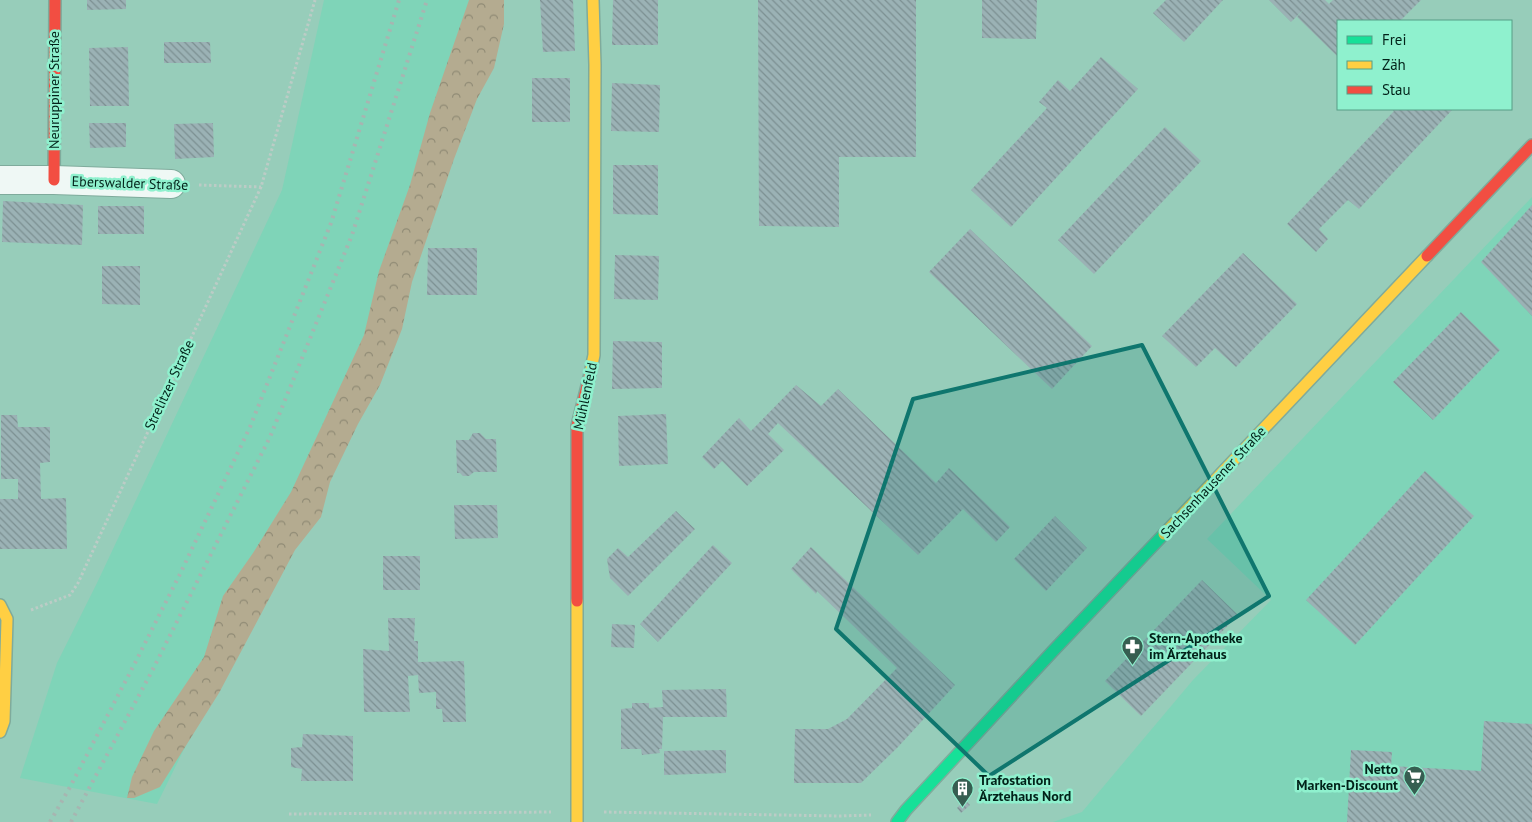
<svg xmlns="http://www.w3.org/2000/svg" width="1532" height="822" font-family="'PT Sans',sans-serif">
<style>
.built{fill:#7fd4b8}
.forest{fill:url(#forest-crowns)}
.building{fill:url(#building-back-hatch)}
.lines{fill:none;stroke-linecap:round;stroke-linejoin:round}
.street-casing{stroke:#7fab9c;stroke-width:30}
.fast-casing{stroke:#7fab9c;stroke-width:14}
.slow-casing{stroke:#7fab9c;stroke-width:14}
.jam-casing{stroke:#7fab9c;stroke-width:14}
.path{stroke:#bcccc6;stroke-width:3;stroke-dasharray:2.5 2.5;stroke-linecap:butt}
.street{stroke:#eff8f5;stroke-width:28}
.fast{stroke:#16e098;stroke-width:11}
.slow{stroke:#ffcf43;stroke-width:11}
.jam{stroke:#f24e42;stroke-width:11}
.rail{stroke:#a7b5b1;stroke-width:4;stroke-dasharray:2.5 5;stroke-linecap:butt}
.marked{fill:#0f766e;fill-opacity:0.2;stroke:#0f766e;stroke-width:4;stroke-linejoin:round}
.labels{text-anchor:middle;stroke-width:5;stroke-linejoin:round;paint-order:stroke}
.street-label{font-size:14px;fill:#022219;stroke:#8ff1ce}
.poi-label{font-size:14px;font-weight:bold;fill:#022219;stroke:#8ff1ce;text-anchor:start}
</style>
<defs>
<pattern id="forest-crowns" width="20" height="18" patternUnits="userSpaceOnUse" patternTransform="scale(1.25)"><rect width="20" height="18" fill="#b4ab90"/><path d="M2 6a3 3 0 1 1 6 0M12 15a3 3 0 1 1 6 0" fill="none" stroke="#908b75"/></pattern>
<pattern id="building-back-hatch" width="6" height="6" patternUnits="userSpaceOnUse" patternTransform="scale(1.25)"><rect width="6" height="6" fill="#9bb2b5"/><path d="M-1 5l2 2M0 0l6 6M5-1l2 2" fill="none" stroke="#7c9092"/></pattern>
</defs>
<rect width="100%" height="100%" fill="#97cdba"/>
<g class="built">
<polygon points="324,0 498,0 342,429 157,804 20,778 57,663 97,583 282,190"/>
<polygon points="1532,197 1532,822 1053,822 1082,812 1193,680 1271,600 1207,539"/>
</g>
<polygon class="forest" points="469,0 504,0 504,24 494,68 477,99 454,159 412,282 402,329 380,385 358,424 330,482 321,517 295,550 219,693 160,787 134,798 127,798 132,777 154,731 204,657 223,596 253,553 291,492 364,335 379,271 410,185 430,113"/>
<g class="building">
<polygon points="87,0 126,0 126,9 87,10"/>
<polygon points="540,0 573,0 575,51 543,52"/>
<polygon points="613,0 658,0 658,45 612,45"/>
<polygon points="758,0 916,0 916,157 839,157 839,227 759,226"/>
<polygon points="982,0 1037,0 1036,39 982,38"/>
<polygon points="1166,0 1223,0 1184,42 1153,13"/>
<polygon points="1269,0 1325,0 1329,4 1333,0 1421,0 1400,21 1338,21 1338,57 1297,17 1305,8 1291,22"/>
<polygon points="164,42 210,42 211,63 164,63"/>
<polygon points="128,47 129,106 90,106 89,48"/>
<polygon points="1101,57 1138,89 1011,227 971,190 1047,108 1039,102 1058,80 1070,91"/>
<rect x="532" y="78" width="38" height="44"/>
<polygon points="612,83 660,85 659,132 611,131"/>
<polygon points="1391,109 1453,109 1359,209 1348,200 1319,229 1328,239 1316,252 1287,224 1394,111"/>
<polygon points="89,123 126,123 126,147 90,148"/>
<polygon points="213,123 214,157 175,159 174,124"/>
<polygon points="1165,127 1201,161 1094,274 1058,240"/>
<polygon points="613,165 658,165 658,215 613,214"/>
<polygon points="3,201 83,205 82,245 2,242"/>
<polygon points="1532,205 1532,316 1481,262"/>
<rect x="98" y="206" width="46" height="28"/>
<polygon points="970,229 1092,346 1052,389 929,272"/>
<polygon points="428,248 477,248 477,295 427,295"/>
<polygon points="1243,253 1297,304 1236,367 1215,348 1196,367 1162,336"/>
<polygon points="615,255 659,256 658,300 614,299"/>
<polygon points="102,266 140,266 140,305 102,304"/>
<polygon points="1461,312 1500,350 1433,420 1393,382"/>
<polygon points="613,341 662,342 662,388 612,389"/>
<polygon points="796,385 821,406 838,389 936,483 949,468 1010,527 996,542 963,509 918,555 778,423 768,434 784,450 747,486 722,461 714,469 702,457 739,418 751,431"/>
<polygon points="666,414 668,464 619,466 618,416"/>
<polygon points="1,415 17,415 18,427 50,427 50,462 40,463 41,499 66,498 67,549 0,549 0,499 18,499 18,479 1,479"/>
<polygon points="473,433 480,433 486,439 496,439 497,472 474,472 469,476 463,476 460,473 457,473 456,440 469,440"/>
<polygon points="1425,471 1474,516 1355,645 1306,600"/>
<polygon points="454,505 497,505 498,538 455,539"/>
<polygon points="676,511 695,529 628,596 610,578 607,559 618,548 628,557"/>
<polygon points="1055,516 1087,548 1046,591 1014,559"/>
<polygon points="713,545 732,563 658,642 640,624"/>
<polygon points="811,547 955,685 898,747 861,783 794,783 795,729 828,729 847,719 897,668 817,591 816,594 791,569"/>
<rect x="383" y="556" width="37" height="34"/>
<polygon points="1202,580 1238,615 1141,716 1105,681"/>
<polygon points="388,618 415,618 414,641 418,641 418,662 464,661 466,722 443,722 442,709 436,709 436,692 419,693 418,675 408,676 410,712 364,712 363,649 389,651"/>
<polygon points="612,624 635,625 634,648 611,647"/>
<polygon points="726,689 727,717 663,717 662,749 659,749 660,753 642,755 641,749 621,749 621,709 632,708 632,703 649,703 649,708 663,707 662,690"/>
<polygon points="1484,721 1532,724 1532,822 1347,822 1351,750 1392,752 1391,766 1481,771"/>
<polygon points="303,734 353,736 353,781 301,781 302,769 291,767 291,748 302,747"/>
<polygon points="726,750 726,773 664,775 664,751"/>
<polygon points="965,800 970,805 961,813 957,808"/>
</g>
<g class="lines">
<defs>
<polyline id="street" points="0,180 54,180 171,184"/>
<polyline id="fast" points="897,822 906,810 1053,651 1164,534"/>
<g id="slow">
<polyline points="590,374 594,355 595,65 593,0"/>
<polyline points="1164,534 1427,256"/>
<polyline points="577,601 577,822"/>
<polyline points="0,605 7,619 4,721 0,732"/>
</g>
<g id="jam">
<polyline points="54,180 55,0"/>
<polyline points="1427,256 1532,145"/>
<polyline points="577,601 577,426 590,374"/>
</g>
</defs>
<use href="#street" class="street-casing"/>
<use href="#fast" class="fast-casing"/>
<use href="#slow" class="slow-casing"/>
<use href="#jam" class="jam-casing"/>
<g class="path">
<polyline points="199,185 261,187"/>
<polyline points="31,610 70,595 78,583 261,187 315,0"/>
<polyline points="604,812 839,816 871,815"/>
<polyline points="289,814 551,812"/>
</g>
<use href="#street" class="street"/>
<use href="#fast" class="fast"/>
<use href="#slow" class="slow"/>
<use href="#jam" class="jam"/>
<g class="rail">
<polyline points="50,822 70,787 135,663 180,574 250,427 331,223 399,0"/>
<polyline points="71,822 152,671 270,437 352,235 427,0"/>
</g>
</g>
<path class="marked" d="M1142 345 1269 596 989 776 836 629 913 399Z"/>
<defs>
<symbol id="pharmacy-pin" viewBox="-11 -11 22 30"><path d="M0 17L-7.5 6A9.5 9.5 0 1 1 7.5 6Z" fill="#365e51" stroke="#8ff1ce"/><path d="M-2-6h4v4h4v4h-4v4h-4v-4h-4v-4h4Z" fill="#fff"/></symbol>
<symbol id="supermarket-pin" viewBox="-11 -11 22 30"><path d="M0 17L-7.5 6A9.5 9.5 0 1 1 7.5 6Z" fill="#365e51" stroke="#8ff1ce"/><path d="M-6-5.5h2.5l.6 2H6L4.5 2H-2.5L-4.4-4H-6ZM-1.5 3.2a1.3 1.3 0 1 0 .1 0ZM3 3.2a1.3 1.3 0 1 0 .1 0Z" fill="#fff"/></symbol>
<symbol id="building-pin" viewBox="-11 -11 22 30"><path d="M0 17L-7.5 6A9.5 9.5 0 1 1 7.5 6Z" fill="#365e51" stroke="#8ff1ce"/><path d="M-4-6H4V6H1V3H-1V6H-4ZM-2.5-4.3h1.7v1.8h-1.7ZM.8-4.3h1.7v1.8H.8ZM-2.5-1h1.7V.8h-1.7ZM.8-1h1.7V.8H.8Z" fill="#fff"/></symbol>
</defs>
<g fill-rule="evenodd">
<use href="#pharmacy-pin" x="1120" y="634" width="25" height="34"/>
<use href="#supermarket-pin" x="1402" y="764" width="25" height="34"/>
<use href="#building-pin" x="950" y="776" width="25" height="34"/>
</g>
<g class="labels">
<g class="street-label">
<text transform="translate(54 90) rotate(-90)" y="5">Neuruppiner Straße</text>
<text transform="translate(130 183) rotate(2)" y="5">Eberswalder Straße</text>
<text transform="translate(169 385) rotate(-65)" y="5">Strelitzer Straße</text>
<text transform="translate(585 396) rotate(-78)" y="5">Mühlenfeld</text>
<text transform="translate(1213 482) rotate(-47)" y="5">Sachsenhausener Straße</text>
</g>
<g class="poi-label">
<text x="1149" y="643">Stern-Apotheke<tspan x="1149" dy="16">im Ärztehaus</tspan></text>
<text x="1398" y="774" text-anchor="end">Netto<tspan x="1398" dy="16">Marken-Discount</tspan></text>
<text x="979" y="785">Trafostation<tspan x="979" dy="16">Ärztehaus Nord</tspan></text>
</g>
</g>
<rect x="1337" y="20" width="175" height="90" fill="#8ff1ce" stroke="#579e86"/>
<rect x="1347" y="36" width="25" height="8" fill="#16e098" stroke="#579e86"/>
<text x="1382" y="45" font-size="15" fill="#022219">Frei</text>
<rect x="1347" y="61" width="25" height="8" fill="#ffcf43" stroke="#579e86"/>
<text x="1382" y="70" font-size="15" fill="#022219">Zäh</text>
<rect x="1347" y="86" width="25" height="8" fill="#f24e42" stroke="#579e86"/>
<text x="1382" y="95" font-size="15" fill="#022219">Stau</text>
</svg>
